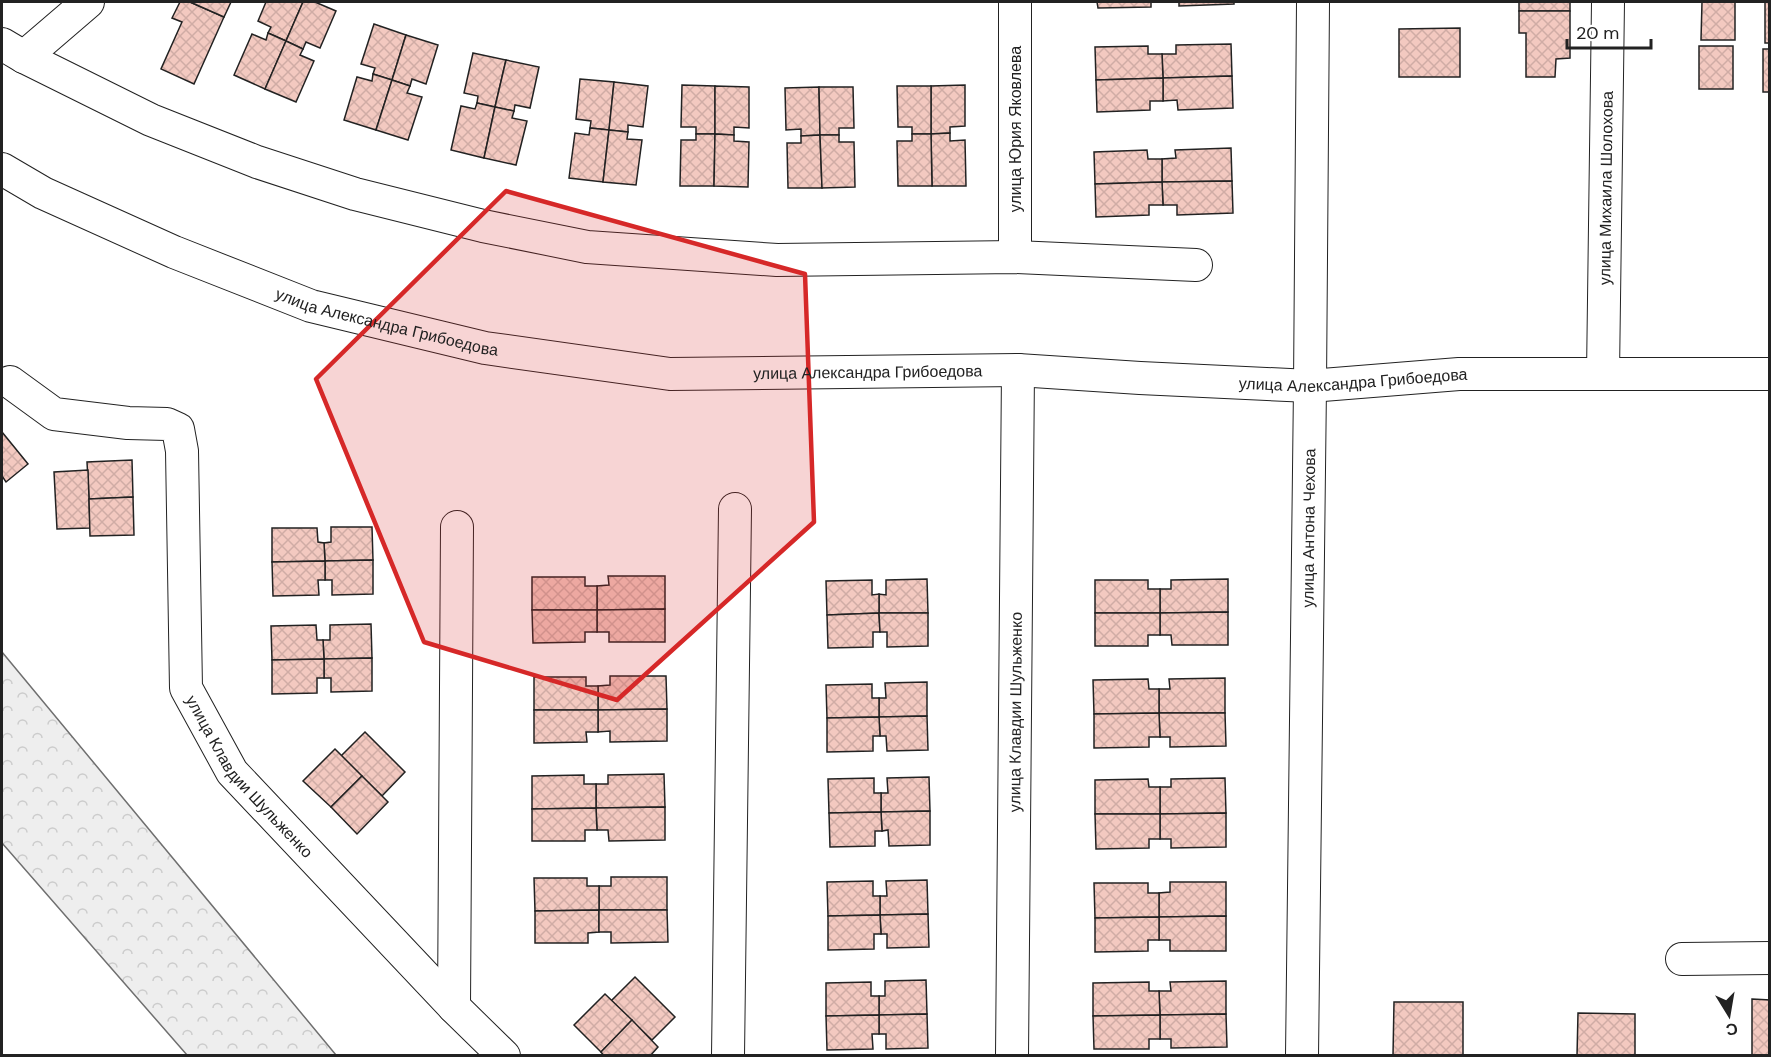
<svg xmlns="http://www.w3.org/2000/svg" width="1771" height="1057" font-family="'DM Sans',sans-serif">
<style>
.forest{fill:url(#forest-crowns);stroke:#6f6f6f;stroke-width:1.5}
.building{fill:url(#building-cross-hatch);stroke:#222;stroke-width:1.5}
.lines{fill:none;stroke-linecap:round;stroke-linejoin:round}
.minor-casing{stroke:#222;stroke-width:34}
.minor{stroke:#fff;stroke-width:32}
.marked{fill:#d62828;fill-opacity:0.2;stroke:#d62828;stroke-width:4.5;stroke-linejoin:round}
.labels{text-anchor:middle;stroke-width:4.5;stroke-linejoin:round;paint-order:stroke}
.street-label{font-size:16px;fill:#222;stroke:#fff}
</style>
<defs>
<pattern id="forest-crowns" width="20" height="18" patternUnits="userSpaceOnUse" patternTransform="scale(1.5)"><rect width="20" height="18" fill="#eee"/><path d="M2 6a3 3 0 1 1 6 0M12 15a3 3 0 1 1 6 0" fill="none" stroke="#ccc"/></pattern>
<pattern id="building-cross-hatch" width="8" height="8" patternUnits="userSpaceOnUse" patternTransform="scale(1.5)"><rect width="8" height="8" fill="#f3c9c0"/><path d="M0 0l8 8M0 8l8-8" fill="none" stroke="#d0aca5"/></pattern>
</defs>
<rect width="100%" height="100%" fill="#fff"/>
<polygon class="forest" points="2,652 336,1055 187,1055 2,843"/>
<g class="building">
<polygon points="180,2 190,2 224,17 194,84 161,69 182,22 172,18"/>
<polygon points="190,2 231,2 224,17"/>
<polygon points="266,2 303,2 286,41 268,33 271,27 258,21"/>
<polygon points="303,2 315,2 336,11 320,48 306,42 303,49 286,41"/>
<polygon points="1097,2 1151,2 1151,7 1098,8"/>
<polygon points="1179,2 1234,2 1234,4 1179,6"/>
<rect x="1519" y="2" width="51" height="9"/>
<polygon points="1702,2 1735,2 1735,40 1701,40"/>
<rect x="1765" y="2" width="5" height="41"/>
<polygon points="1519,11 1570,11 1570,58 1556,59 1555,77 1526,77 1526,33 1519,33"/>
<polygon points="374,24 406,35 392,80 373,74 375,68 361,64"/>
<polygon points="1460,28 1460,77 1399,77 1399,29"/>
<polygon points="268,33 286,41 265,89 234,75 252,34 266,40"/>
<polygon points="406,35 438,45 426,84 412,79 410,86 392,80"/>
<polygon points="286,41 303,49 300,55 314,61 296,102 265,89"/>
<polygon points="1231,44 1232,76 1163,78 1162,54 1176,54 1176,45"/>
<polygon points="1148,46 1148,54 1162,54 1163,78 1096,80 1095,47"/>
<rect x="1699" y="46" width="34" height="43"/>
<rect x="1763" y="49" width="7" height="43"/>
<polygon points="473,53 506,60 495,107 477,103 478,96 464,93"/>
<polygon points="506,60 539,67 530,108 515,105 514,111 495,107"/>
<polygon points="373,74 392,80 376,130 344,120 357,77 372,81"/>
<polygon points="1232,76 1233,108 1178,110 1177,100 1163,101 1163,78"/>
<polygon points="1163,78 1163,101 1150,101 1150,110 1097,112 1096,80"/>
<polygon points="580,79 614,82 609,130 590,128 591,121 576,119"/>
<polygon points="392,80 410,86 407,93 422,97 408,140 376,130"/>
<polygon points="614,82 648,86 643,127 628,125 628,132 609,130"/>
<polygon points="682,85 715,86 715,134 696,134 696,127 681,127"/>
<polygon points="965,85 965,126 950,127 950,133 931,134 931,86"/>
<polygon points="715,86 749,87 749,128 734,127 734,135 715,134"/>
<polygon points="897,86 931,86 931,134 912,134 912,127 898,127"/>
<polygon points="819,87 820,135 801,136 801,129 786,130 785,88"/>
<polygon points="819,87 853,87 854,128 839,128 839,135 820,135"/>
<polygon points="477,103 495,107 484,158 451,150 461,106 475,109"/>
<polygon points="495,107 514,111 512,118 527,121 516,165 484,158"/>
<polygon points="590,128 609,130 603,182 569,178 575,133 589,135"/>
<polygon points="609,130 628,132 627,139 642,140 636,185 603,182"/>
<polygon points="950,133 950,141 965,140 966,186 932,186 931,134"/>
<polygon points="696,134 715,134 714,186 680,186 681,140 696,140"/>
<polygon points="715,134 734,135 734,141 749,142 748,187 714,186"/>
<polygon points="912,134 931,134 932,186 898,186 897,141 912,141"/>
<polygon points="820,135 822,188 788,188 787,143 801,143 801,136"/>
<polygon points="820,135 839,135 839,142 854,142 855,187 822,188"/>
<polygon points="1231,148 1232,181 1162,182 1162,159 1176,158 1175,150"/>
<polygon points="1147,150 1148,159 1162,159 1162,182 1095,184 1094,152"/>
<polygon points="1232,181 1233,213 1177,215 1177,205 1163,205 1162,182"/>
<polygon points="1162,182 1163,205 1149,205 1149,215 1096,217 1095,184"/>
<polygon points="2,432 28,464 6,482 2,476"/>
<polygon points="132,460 133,497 89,499 87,462"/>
<polygon points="88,470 90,528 57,529 54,472"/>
<polygon points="133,497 134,535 90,536 89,499"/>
<polygon points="331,527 372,527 373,560 325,561 324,543 331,542"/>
<polygon points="272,528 317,528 318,542 324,543 325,561 272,562"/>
<polygon points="373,560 373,594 332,595 332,580 325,580 325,561"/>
<polygon points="325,561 325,580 318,580 319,595 273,596 272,562"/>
<polygon points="608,576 665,576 665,609 597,610 597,586 609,585"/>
<polygon points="532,577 585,577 585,586 597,586 597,610 532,610"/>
<polygon points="927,579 928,613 879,613 879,594 886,595 886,580"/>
<polygon points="1228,579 1228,612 1160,613 1160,589 1171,589 1171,580"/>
<polygon points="872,580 872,595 879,594 879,613 827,615 826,581"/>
<polygon points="1095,580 1148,580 1148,589 1160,589 1160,613 1095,613"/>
<polygon points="665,609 665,642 609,642 609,632 597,632 597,610"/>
<polygon points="532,610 597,610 597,632 585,632 585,642 533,643"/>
<polygon points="1228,612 1228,645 1172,645 1171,635 1160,635 1160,613"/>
<polygon points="879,613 880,632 873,632 873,647 828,648 827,615"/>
<polygon points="879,613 928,613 928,646 887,647 887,632 880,632"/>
<polygon points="1095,613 1160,613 1160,635 1148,635 1148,646 1095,646"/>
<polygon points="371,624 372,658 324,659 323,640 330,640 330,625"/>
<polygon points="316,625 317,640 323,640 324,659 272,660 271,626"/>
<polygon points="372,658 372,691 331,692 331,678 324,678 324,659"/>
<polygon points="324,659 324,678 317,678 317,693 272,694 272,660"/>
<polygon points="610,676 666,676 667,709 598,710 598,686 610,685"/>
<polygon points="534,677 586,677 586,686 598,686 598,710 534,710"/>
<polygon points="1225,678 1225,713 1159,713 1159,689 1170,689 1169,679"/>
<polygon points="1148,679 1149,689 1159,689 1159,713 1094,714 1093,680"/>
<polygon points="927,682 927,716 879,717 879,698 886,698 885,683"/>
<polygon points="872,684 872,698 879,698 879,717 827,718 826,685"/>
<polygon points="667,709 667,741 610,742 610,731 598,732 598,710"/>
<polygon points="534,710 598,710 598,732 586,732 587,742 534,743"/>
<polygon points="1159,713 1225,713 1226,746 1170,747 1170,737 1160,737"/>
<polygon points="1159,713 1160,737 1149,737 1149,747 1094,748 1094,714"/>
<polygon points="927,716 928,750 887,751 886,736 880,736 879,717"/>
<polygon points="879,717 880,736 873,736 873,751 827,752 827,718"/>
<polygon points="365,732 405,772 382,796 341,756"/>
<polygon points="335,749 362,776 331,807 303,781"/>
<polygon points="664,774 665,807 596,808 596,784 608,784 608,775"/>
<polygon points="584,775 584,784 596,784 596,808 532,809 532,776"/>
<polygon points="362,776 388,802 357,834 331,807"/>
<polygon points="929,777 930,811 881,812 881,793 888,793 887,778"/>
<polygon points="874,778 874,793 881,793 881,812 829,813 828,779"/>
<polygon points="1225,778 1226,813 1160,814 1160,787 1171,787 1171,779"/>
<polygon points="1148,779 1149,787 1160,787 1160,814 1095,814 1095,780"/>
<polygon points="665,807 665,840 609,841 608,830 597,830 596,808"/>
<polygon points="596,808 597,830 585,830 585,841 532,841 532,809"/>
<polygon points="930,811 930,845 889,846 888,830 882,831 881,812"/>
<polygon points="881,812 882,831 875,831 875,846 830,847 829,813"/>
<polygon points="1226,813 1226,847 1171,848 1171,839 1160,839 1160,814"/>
<polygon points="1095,814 1160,814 1160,839 1149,839 1149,848 1096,849"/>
<polygon points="611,877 667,877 667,910 599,910 599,886 611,886"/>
<polygon points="534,878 587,878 587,886 599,886 599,910 535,911"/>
<polygon points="927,880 928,914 880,915 880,896 887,896 886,881"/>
<polygon points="873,881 873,896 880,896 880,915 828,916 827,882"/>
<polygon points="1170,882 1226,882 1226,916 1159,917 1159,893 1170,892"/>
<polygon points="1094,883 1148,883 1148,893 1159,893 1159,917 1095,918"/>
<polygon points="599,910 599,932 588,933 588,943 535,943 535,911"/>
<polygon points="599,910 667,910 668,942 611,943 611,932 599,932"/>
<polygon points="928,914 929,947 887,948 887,934 881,934 880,915"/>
<polygon points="880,915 881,934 874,934 874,949 828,950 828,916"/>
<polygon points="1226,916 1226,951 1170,951 1170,940 1159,940 1159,917"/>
<polygon points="1159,917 1159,940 1148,940 1148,951 1095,952 1095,918"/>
<polygon points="635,977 675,1017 652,1040 611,1001"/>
<polygon points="926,980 927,1014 879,1015 879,996 885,996 885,981"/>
<polygon points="1226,981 1226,1014 1160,1015 1159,991 1171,991 1170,982"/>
<polygon points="871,982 871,996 879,996 879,1015 826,1016 826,983"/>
<polygon points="1149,982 1149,991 1159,991 1160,1015 1093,1016 1093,983"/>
<polygon points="605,994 632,1020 601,1052 574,1025"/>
<polygon points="1752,999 1770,1000 1770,1056 1752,1056"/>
<polygon points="1394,1002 1463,1002 1463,1056 1393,1056"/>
<polygon points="1578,1013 1635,1014 1635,1056 1577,1056"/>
<polygon points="927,1014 928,1048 886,1049 886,1034 879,1034 879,1015"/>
<polygon points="1226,1014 1227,1047 1171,1048 1171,1039 1160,1039 1160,1015"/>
<polygon points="879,1015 879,1034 872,1034 873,1049 827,1050 826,1016"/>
<polygon points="1160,1015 1160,1039 1149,1039 1149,1049 1094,1049 1093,1016"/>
<polygon points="632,1020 658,1047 650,1056 604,1056 601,1052"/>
</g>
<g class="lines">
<defs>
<g id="minor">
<polyline points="2,44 24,57 151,120 257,162 355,194 483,226 587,247 777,260 1015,257 1196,265"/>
<polyline points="24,57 88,2"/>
<path id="s1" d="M2 169 43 193 174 252 311 306 485 348 670 374 1018 370 1140 378 1310 386 1459 374H1770"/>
<polyline points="1015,257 1015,2"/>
<path id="s2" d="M1603 374 1608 2"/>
<path id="s3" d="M10 382 54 414 128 423 167 424 178 429 182 451 186 688 232 772 454 1007 504 1056"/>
<polyline points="1682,959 1770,958"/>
<polyline points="454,1007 457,527"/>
<polyline points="728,1056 735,509"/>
<path id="s4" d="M1012 1056 1018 370"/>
<path id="s5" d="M1302 1056 1310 386 1313 2"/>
</g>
</defs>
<use href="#minor" class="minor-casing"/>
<use href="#minor" class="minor"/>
</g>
<path class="marked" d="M506 191 805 274 814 522 617 700 424 642 316 379Z"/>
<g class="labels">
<g class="street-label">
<text transform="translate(1015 129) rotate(-90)" y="6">улица Юрия Яковлева</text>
<text dy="6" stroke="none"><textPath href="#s2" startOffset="186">улица Михаила Шолохова</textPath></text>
<text dy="6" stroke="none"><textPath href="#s1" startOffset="416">улица Александра Грибоедова</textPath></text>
<text dy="6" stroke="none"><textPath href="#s1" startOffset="902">улица Александра Грибоедова</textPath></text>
<text dy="6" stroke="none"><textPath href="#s1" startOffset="1388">улица Александра Грибоедова</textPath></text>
<text dy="6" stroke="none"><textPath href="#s5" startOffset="528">улица Антона Чехова</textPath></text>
<text dy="6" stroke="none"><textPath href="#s4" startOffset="344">улица Клавдии Шульженко</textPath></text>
<text dy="6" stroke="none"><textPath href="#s3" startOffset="549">улица Клавдии Шульженко</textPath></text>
</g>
</g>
<rect width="1771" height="1057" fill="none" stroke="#222222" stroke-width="6"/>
<g transform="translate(1729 1015) rotate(169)" stroke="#ffffff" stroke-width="4.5" paint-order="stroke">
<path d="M0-4.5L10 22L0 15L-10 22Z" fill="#222222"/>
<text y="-9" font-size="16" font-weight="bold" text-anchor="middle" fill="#222222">С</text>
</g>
<path d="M1567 39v9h84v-9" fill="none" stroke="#222222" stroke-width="3"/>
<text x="1576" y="39" font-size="18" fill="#222222" stroke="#ffffff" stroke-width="4.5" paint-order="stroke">20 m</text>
</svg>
